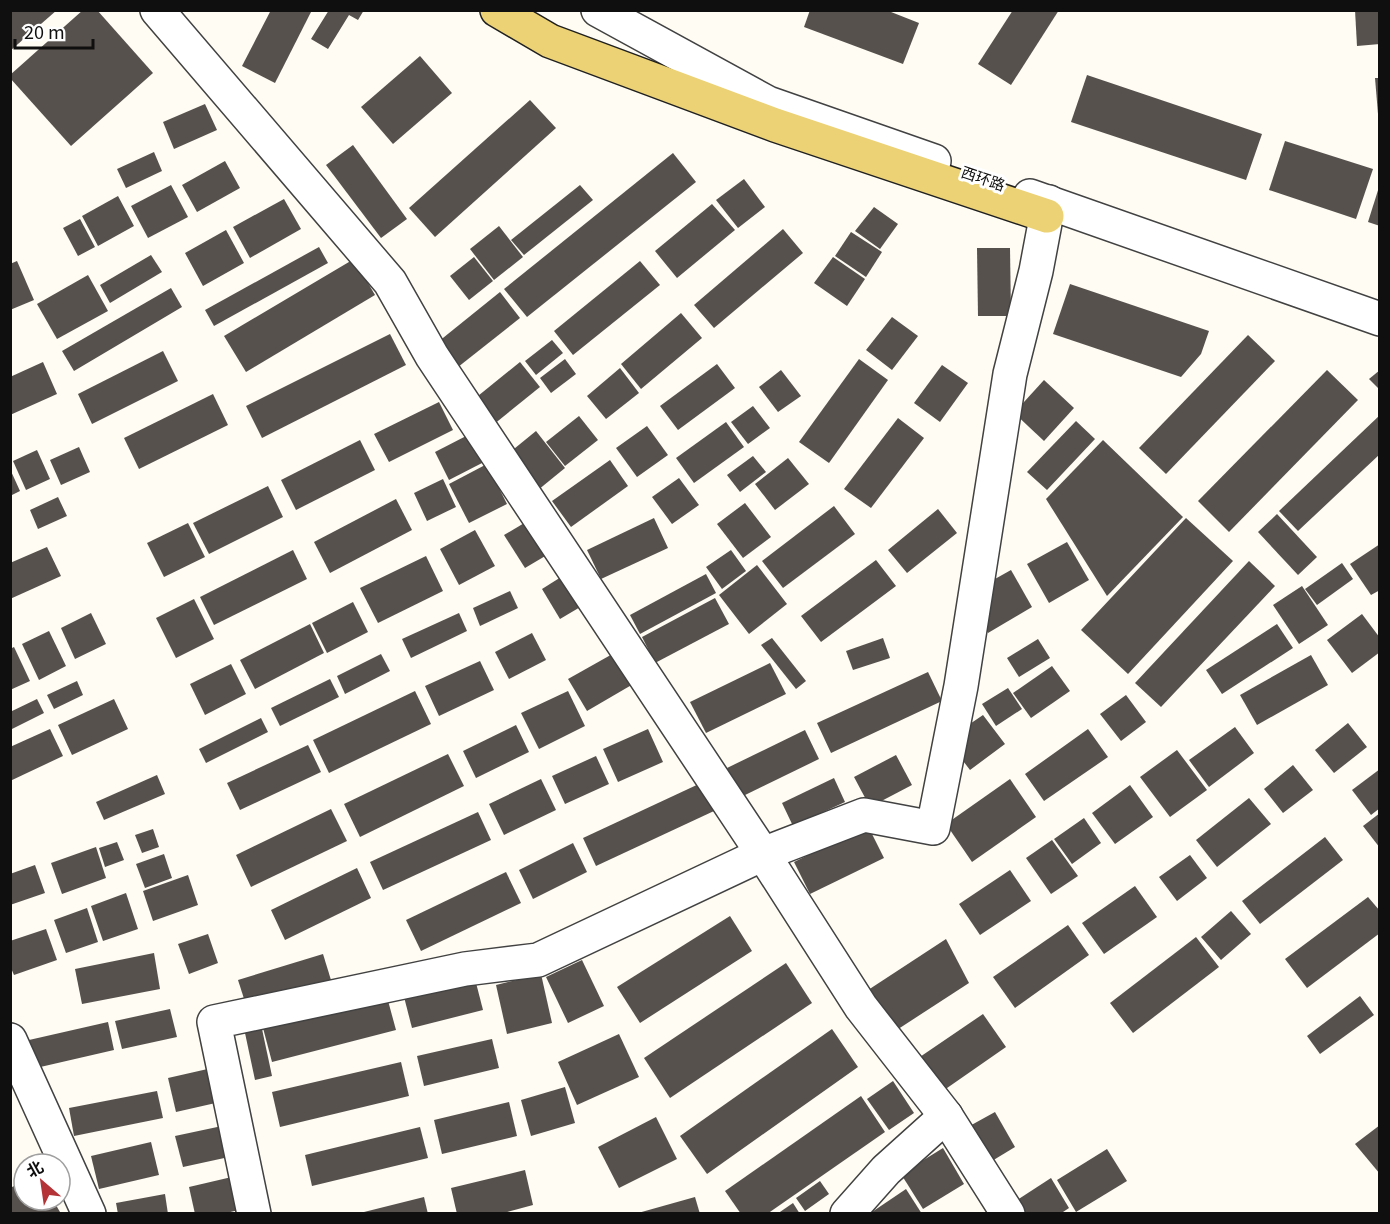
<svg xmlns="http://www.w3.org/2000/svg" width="1390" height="1224" font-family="Georgia,'Noto Sans SC',serif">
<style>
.building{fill:#57514d}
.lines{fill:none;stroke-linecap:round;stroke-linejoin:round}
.minor-casing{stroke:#424242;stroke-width:36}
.major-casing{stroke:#202020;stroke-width:36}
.minor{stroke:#fff;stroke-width:33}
.major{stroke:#ecd274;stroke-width:33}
.labels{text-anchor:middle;stroke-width:6;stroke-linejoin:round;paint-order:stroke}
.street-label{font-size:15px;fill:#0f0f0f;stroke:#fff}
</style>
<rect width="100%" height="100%" fill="#fefcf3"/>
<g class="building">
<polygon points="10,10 57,10 10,51"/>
<polygon points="83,10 97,10 153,73 71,146 10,78 10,75"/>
<polygon points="271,10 312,10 275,83 242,66"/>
<polygon points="329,10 364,10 358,20 349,15 328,49 311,39"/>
<polygon points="810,10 886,10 919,23 903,64 804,27"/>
<polygon points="1013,10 1059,10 1011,85 978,64"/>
<polygon points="1355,10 1380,10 1380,44 1357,46"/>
<polygon points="420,56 452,93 393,144 361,107"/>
<polygon points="1087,75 1262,134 1246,180 1071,122"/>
<polygon points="1375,78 1380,78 1380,114 1378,114"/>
<polygon points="530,100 556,128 435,237 409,208"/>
<polygon points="205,104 217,130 174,149 163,122"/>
<polygon points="1285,141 1373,169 1356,219 1269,190"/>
<polygon points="353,145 407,219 381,238 326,165"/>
<polygon points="154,152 162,171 126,188 117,169"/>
<polygon points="673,153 696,182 527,317 504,289"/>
<polygon points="225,161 240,188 197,212 182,185"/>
<polygon points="744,179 765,207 738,228 716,200"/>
<polygon points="171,185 188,217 148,238 131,206"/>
<polygon points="580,185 593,200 524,255 511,240"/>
<polygon points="1379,187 1380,187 1380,226 1368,222"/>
<polygon points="118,196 134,226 98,246 82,216"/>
<polygon points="284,199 301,229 250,258 233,227"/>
<polygon points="712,204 735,230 677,278 655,251"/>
<polygon points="874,207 898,224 880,249 855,231"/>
<polygon points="80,219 95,247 78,256 63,228"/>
<polygon points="499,226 523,257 494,280 470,249"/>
<polygon points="783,229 803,253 714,328 694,305"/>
<polygon points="226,230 244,263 203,286 185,253"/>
<polygon points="851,232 882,252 866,277 835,256"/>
<polygon points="319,247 328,263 214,326 205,310"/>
<polygon points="977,248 1010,248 1011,316 978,316"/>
<polygon points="151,255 162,272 110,303 100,285"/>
<polygon points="474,257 493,281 469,300 450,276"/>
<polygon points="833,257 865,279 847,306 814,283"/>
<polygon points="354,259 375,295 246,372 224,336"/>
<polygon points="17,261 34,300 10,310 10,264"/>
<polygon points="640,261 660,285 573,355 554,331"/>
<polygon points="88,275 108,311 57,339 37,304"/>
<polygon points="1070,284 1209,331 1201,354 1181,377 1053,334"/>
<polygon points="171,288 182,307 74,371 62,351"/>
<polygon points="500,292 520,318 453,371 433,346"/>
<polygon points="681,313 702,338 641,389 621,364"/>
<polygon points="892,317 918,336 892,370 866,350"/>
<polygon points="390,334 406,365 262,438 246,406"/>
<polygon points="1248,335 1275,361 1166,474 1139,448"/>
<polygon points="552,340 563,353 536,375 525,361"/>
<polygon points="163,351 178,381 92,424 78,394"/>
<polygon points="565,359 576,374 551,393 540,378"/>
<polygon points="859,359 888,380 829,463 799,442"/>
<polygon points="43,362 57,394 10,415 10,377"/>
<polygon points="520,362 540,387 493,425 473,400"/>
<polygon points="717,364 735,388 678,430 660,406"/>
<polygon points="942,365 968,383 940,422 914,403"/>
<polygon points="620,368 639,393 606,419 587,396"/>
<polygon points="781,370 801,396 778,412 759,387"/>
<polygon points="1327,370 1358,400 1229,532 1198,501"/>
<polygon points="1380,370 1380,390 1369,379"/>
<polygon points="1044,380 1074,408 1044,441 1014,413"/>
<polygon points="213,394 228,425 139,469 124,438"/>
<polygon points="439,402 453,430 389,462 374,434"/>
<polygon points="753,406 770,428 748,444 731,422"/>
<polygon points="1380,415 1380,454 1298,531 1279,511"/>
<polygon points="579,416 598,440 565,466 546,442"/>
<polygon points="898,418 924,438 871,508 844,489"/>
<polygon points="1076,421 1095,439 1047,490 1027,472"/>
<polygon points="726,422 744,447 694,483 676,458"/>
<polygon points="647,426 668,455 637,477 616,448"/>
<polygon points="536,431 565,468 538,490 509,453"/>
<polygon points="470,434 484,462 449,480 435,452"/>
<polygon points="360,440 375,470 296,510 281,480"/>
<polygon points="1103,440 1183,517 1107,596 1046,499"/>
<polygon points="79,447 90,472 61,485 50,460"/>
<polygon points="37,450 50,479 26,490 13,461"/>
<polygon points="753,456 766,472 740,492 727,475"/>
<polygon points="788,458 809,484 775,510 755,484"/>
<polygon points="610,460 628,486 571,527 552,501"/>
<polygon points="487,464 507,504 469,523 449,484"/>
<polygon points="10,469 20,491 10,496"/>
<polygon points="679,478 699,505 672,524 652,497"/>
<polygon points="443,479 456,507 427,521 414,493"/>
<polygon points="268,486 283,517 209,554 193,523"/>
<polygon points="58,497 67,516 38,529 30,510"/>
<polygon points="396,499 412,530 330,573 314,542"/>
<polygon points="745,503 771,537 743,558 717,524"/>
<polygon points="834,506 855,534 783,588 762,561"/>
<polygon points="938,509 957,533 907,573 888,550"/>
<polygon points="1277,514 1317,557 1298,575 1258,532"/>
<polygon points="654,518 668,548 601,579 587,550"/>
<polygon points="1186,518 1233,561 1128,674 1081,630"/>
<polygon points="531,519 552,552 525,568 504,535"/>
<polygon points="188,523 205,557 164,577 147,543"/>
<polygon points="475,530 495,566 459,585 440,549"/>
<polygon points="1067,542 1089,580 1049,603 1027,564"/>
<polygon points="1380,544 1380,590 1371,595 1350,564"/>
<polygon points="47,547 61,576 10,599 10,563"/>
<polygon points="293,550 307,579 214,625 200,597"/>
<polygon points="731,550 746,571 722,589 706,567"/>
<polygon points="426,556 443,591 378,623 360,588"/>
<polygon points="876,560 896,586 821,642 801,616"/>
<polygon points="1249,561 1275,586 1161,707 1135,683"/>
<polygon points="1342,563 1353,579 1317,605 1305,589"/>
<polygon points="757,565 787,604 749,634 719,595"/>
<polygon points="1011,570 1032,607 988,633 979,617 986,584"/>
<polygon points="569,572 587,603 560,619 542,589"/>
<polygon points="706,574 716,593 640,634 630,615"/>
<polygon points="1302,586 1328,625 1299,644 1273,605"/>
<polygon points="510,591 518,608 480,626 473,608"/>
<polygon points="715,598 729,624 655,663 642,637"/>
<polygon points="194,599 214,639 176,658 156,618"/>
<polygon points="353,602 368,632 327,653 312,623"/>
<polygon points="91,613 106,644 75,659 61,628"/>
<polygon points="459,613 467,631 411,658 402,639"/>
<polygon points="1362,614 1380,638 1380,652 1352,673 1327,640"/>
<polygon points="310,624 324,653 255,689 240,660"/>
<polygon points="1277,624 1293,648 1222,694 1206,670"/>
<polygon points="49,631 66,666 39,680 22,644"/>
<polygon points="532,633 546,660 509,679 495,652"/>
<polygon points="772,638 806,681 796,689 761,645"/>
<polygon points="883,638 890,658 853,670 846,651"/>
<polygon points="1038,639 1050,658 1019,677 1007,658"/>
<polygon points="14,647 30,681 10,690 10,649"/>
<polygon points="616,652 635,683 587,711 568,679"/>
<polygon points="381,654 390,671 345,694 337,676"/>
<polygon points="1311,655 1328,685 1257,725 1240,695"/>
<polygon points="480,661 494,690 439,716 425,686"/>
<polygon points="770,663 786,694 706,733 690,702"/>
<polygon points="231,664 246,694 205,715 190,684"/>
<polygon points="1052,666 1070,691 1031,718 1013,693"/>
<polygon points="928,672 942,701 831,753 817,723"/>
<polygon points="330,679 339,697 280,726 271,708"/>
<polygon points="77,681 83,695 54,709 47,695"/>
<polygon points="1008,688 1022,709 996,726 982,704"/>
<polygon points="415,691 431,724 329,773 313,740"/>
<polygon points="568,691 585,726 539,749 521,713"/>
<polygon points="1126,695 1146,722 1121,741 1100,714"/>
<polygon points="37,699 44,713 10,730 10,712"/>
<polygon points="114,699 128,729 72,755 58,725"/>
<polygon points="983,715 1005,744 970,770 954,749 968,739 961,730"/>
<polygon points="261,718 268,732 206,763 199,749"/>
<polygon points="1348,723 1367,747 1334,773 1315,750"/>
<polygon points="516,725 529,752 476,778 463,751"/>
<polygon points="1235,727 1254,753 1209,787 1189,760"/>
<polygon points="50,729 63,756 10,781 10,747"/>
<polygon points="648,729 663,762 618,782 603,749"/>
<polygon points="1088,729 1108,757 1044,801 1025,774"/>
<polygon points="805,730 819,759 741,797 727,768"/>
<polygon points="308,745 321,772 240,810 227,783"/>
<polygon points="1177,750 1207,790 1170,817 1140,777"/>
<polygon points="448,754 464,786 360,837 344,804"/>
<polygon points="896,755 912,785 870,807 854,777"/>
<polygon points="596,756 609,784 565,804 552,776"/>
<polygon points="1293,765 1313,790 1283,813 1264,789"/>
<polygon points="1380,769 1380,808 1371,815 1352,790"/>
<polygon points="157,775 165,794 104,820 96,802"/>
<polygon points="834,778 845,802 793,826 782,803"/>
<polygon points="541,779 556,810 504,835 489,804"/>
<polygon points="1010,779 1036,817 972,862 946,824"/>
<polygon points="701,783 714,811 596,866 583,838"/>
<polygon points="1130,785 1153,817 1115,844 1092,813"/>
<polygon points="1249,798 1271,824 1217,867 1196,840"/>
<polygon points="331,809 347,841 251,887 236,855"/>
<polygon points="478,812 491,840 383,890 370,862"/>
<polygon points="1380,813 1380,848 1363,826"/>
<polygon points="1084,818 1101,843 1072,864 1054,839"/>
<polygon points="868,826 884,858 810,894 794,862"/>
<polygon points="153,829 159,847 142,853 135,835"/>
<polygon points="1325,837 1343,860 1260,924 1242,901"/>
<polygon points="1052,840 1078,876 1051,894 1026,858"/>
<polygon points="117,842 124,860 105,867 99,848"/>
<polygon points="573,843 587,872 533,899 519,870"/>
<polygon points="96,847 106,878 62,894 51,863"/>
<polygon points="164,854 172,878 145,888 136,864"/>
<polygon points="1190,855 1207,878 1177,901 1159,877"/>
<polygon points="35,865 45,893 10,905 10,874"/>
<polygon points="357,868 371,898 285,940 271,910"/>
<polygon points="1010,870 1031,901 980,935 959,904"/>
<polygon points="506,872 521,903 421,951 406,920"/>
<polygon points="188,875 198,905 153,921 143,891"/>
<polygon points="1135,886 1157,917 1104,954 1082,923"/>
<polygon points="126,893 138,929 103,941 91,906"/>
<polygon points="1368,897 1380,911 1380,933 1307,988 1285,959"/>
<polygon points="87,908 98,942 66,953 54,920"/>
<polygon points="1231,911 1251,934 1221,960 1201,937"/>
<polygon points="730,916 752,951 640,1023 617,987"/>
<polygon points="1068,925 1089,955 1015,1008 993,977"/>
<polygon points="46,929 57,960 14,975 10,966 10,941"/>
<polygon points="208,934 218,963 189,974 178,944"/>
<polygon points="1196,937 1219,967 1133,1033 1110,1003"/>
<polygon points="946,939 969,983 889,1035 862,994"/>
<polygon points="154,953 160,989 82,1004 75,969"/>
<polygon points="323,954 331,980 246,1005 238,980"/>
<polygon points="582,960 604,1006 568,1023 546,977"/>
<polygon points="786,963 812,1003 670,1098 644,1058"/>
<polygon points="541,974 552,1023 507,1034 496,985"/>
<polygon points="474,975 483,1010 412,1028 403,993"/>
<polygon points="1360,996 1374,1015 1320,1054 1307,1036"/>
<polygon points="387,997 396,1030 272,1062 263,1028"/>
<polygon points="170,1009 177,1037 122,1049 115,1021"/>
<polygon points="983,1014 1006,1047 937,1095 914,1061"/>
<polygon points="108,1022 114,1050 36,1068 29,1040"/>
<polygon points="262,1029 272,1076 255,1080 245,1033"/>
<polygon points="832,1029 858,1067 707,1174 680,1136"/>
<polygon points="619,1034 639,1077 577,1105 558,1062"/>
<polygon points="492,1039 499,1068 424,1086 417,1056"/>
<polygon points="401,1062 409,1096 280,1127 272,1092"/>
<polygon points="212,1068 220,1102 176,1112 168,1078"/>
<polygon points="893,1081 914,1113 889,1130 867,1099"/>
<polygon points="565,1087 575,1123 531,1136 521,1100"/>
<polygon points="157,1091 163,1118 74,1136 69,1108"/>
<polygon points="861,1096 885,1132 767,1214 741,1214 725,1191"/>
<polygon points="509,1102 517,1136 442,1154 434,1120"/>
<polygon points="995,1112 1015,1147 987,1164 966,1128"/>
<polygon points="656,1117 677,1159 619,1188 598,1147"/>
<polygon points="1380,1125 1380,1174 1355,1144"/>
<polygon points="222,1126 229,1157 183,1167 175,1136"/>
<polygon points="420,1127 428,1158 312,1186 305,1155"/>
<polygon points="151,1142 159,1175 99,1189 91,1156"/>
<polygon points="943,1148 964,1184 923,1209 901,1174"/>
<polygon points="1107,1149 1127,1181 1076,1212 1057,1180"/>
<polygon points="525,1170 533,1205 500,1214 457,1214 451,1188"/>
<polygon points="236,1176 243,1209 222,1214 195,1214 189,1187"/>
<polygon points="1051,1178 1069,1208 1060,1214 1021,1214 1014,1202"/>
<polygon points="24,1181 24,1200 53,1200 60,1212 10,1214 10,1188"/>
<polygon points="820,1181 829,1194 805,1211 796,1198"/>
<polygon points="906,1189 922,1214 869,1214"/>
<polygon points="165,1194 168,1214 118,1214 116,1203"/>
<polygon points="424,1197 428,1214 360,1214 360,1213"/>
<polygon points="695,1197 700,1214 638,1214 638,1213"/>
<polygon points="793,1203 800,1214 777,1214"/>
</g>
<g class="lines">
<defs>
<g id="minor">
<polyline points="157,10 390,282 432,356 763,854 861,1007 946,1116 1008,1214"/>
<polyline points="598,10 768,103 934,161"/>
<polyline points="1030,196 1380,319"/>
<polyline points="10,1040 89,1214"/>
<polyline points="254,1214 214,1022 465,969 538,960 763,854 864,815 933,828 961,686 1010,374 1036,271 1049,202"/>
<polyline points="847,1214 886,1170 946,1116"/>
</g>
<polyline id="major" points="497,10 550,41 775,125 1047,216"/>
</defs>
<use href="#minor" class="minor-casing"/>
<use href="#major" class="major-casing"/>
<use href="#minor" class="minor"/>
<use href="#major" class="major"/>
</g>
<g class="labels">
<g class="street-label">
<text transform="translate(983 179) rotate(19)" y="5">西环路</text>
</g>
</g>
<rect width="1390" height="1224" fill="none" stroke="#0f0f0f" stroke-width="24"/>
<g transform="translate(42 1182) rotate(331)"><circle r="28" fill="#ffffff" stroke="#9f9f9f" stroke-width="1.5"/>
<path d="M0-4.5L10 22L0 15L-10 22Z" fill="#b43336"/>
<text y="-9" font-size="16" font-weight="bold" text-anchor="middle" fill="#0f0f0f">北</text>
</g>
<path d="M15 39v9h78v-9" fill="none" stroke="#0f0f0f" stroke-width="3"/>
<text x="24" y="39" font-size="18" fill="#0f0f0f" stroke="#ffffff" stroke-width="4.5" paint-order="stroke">20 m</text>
</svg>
